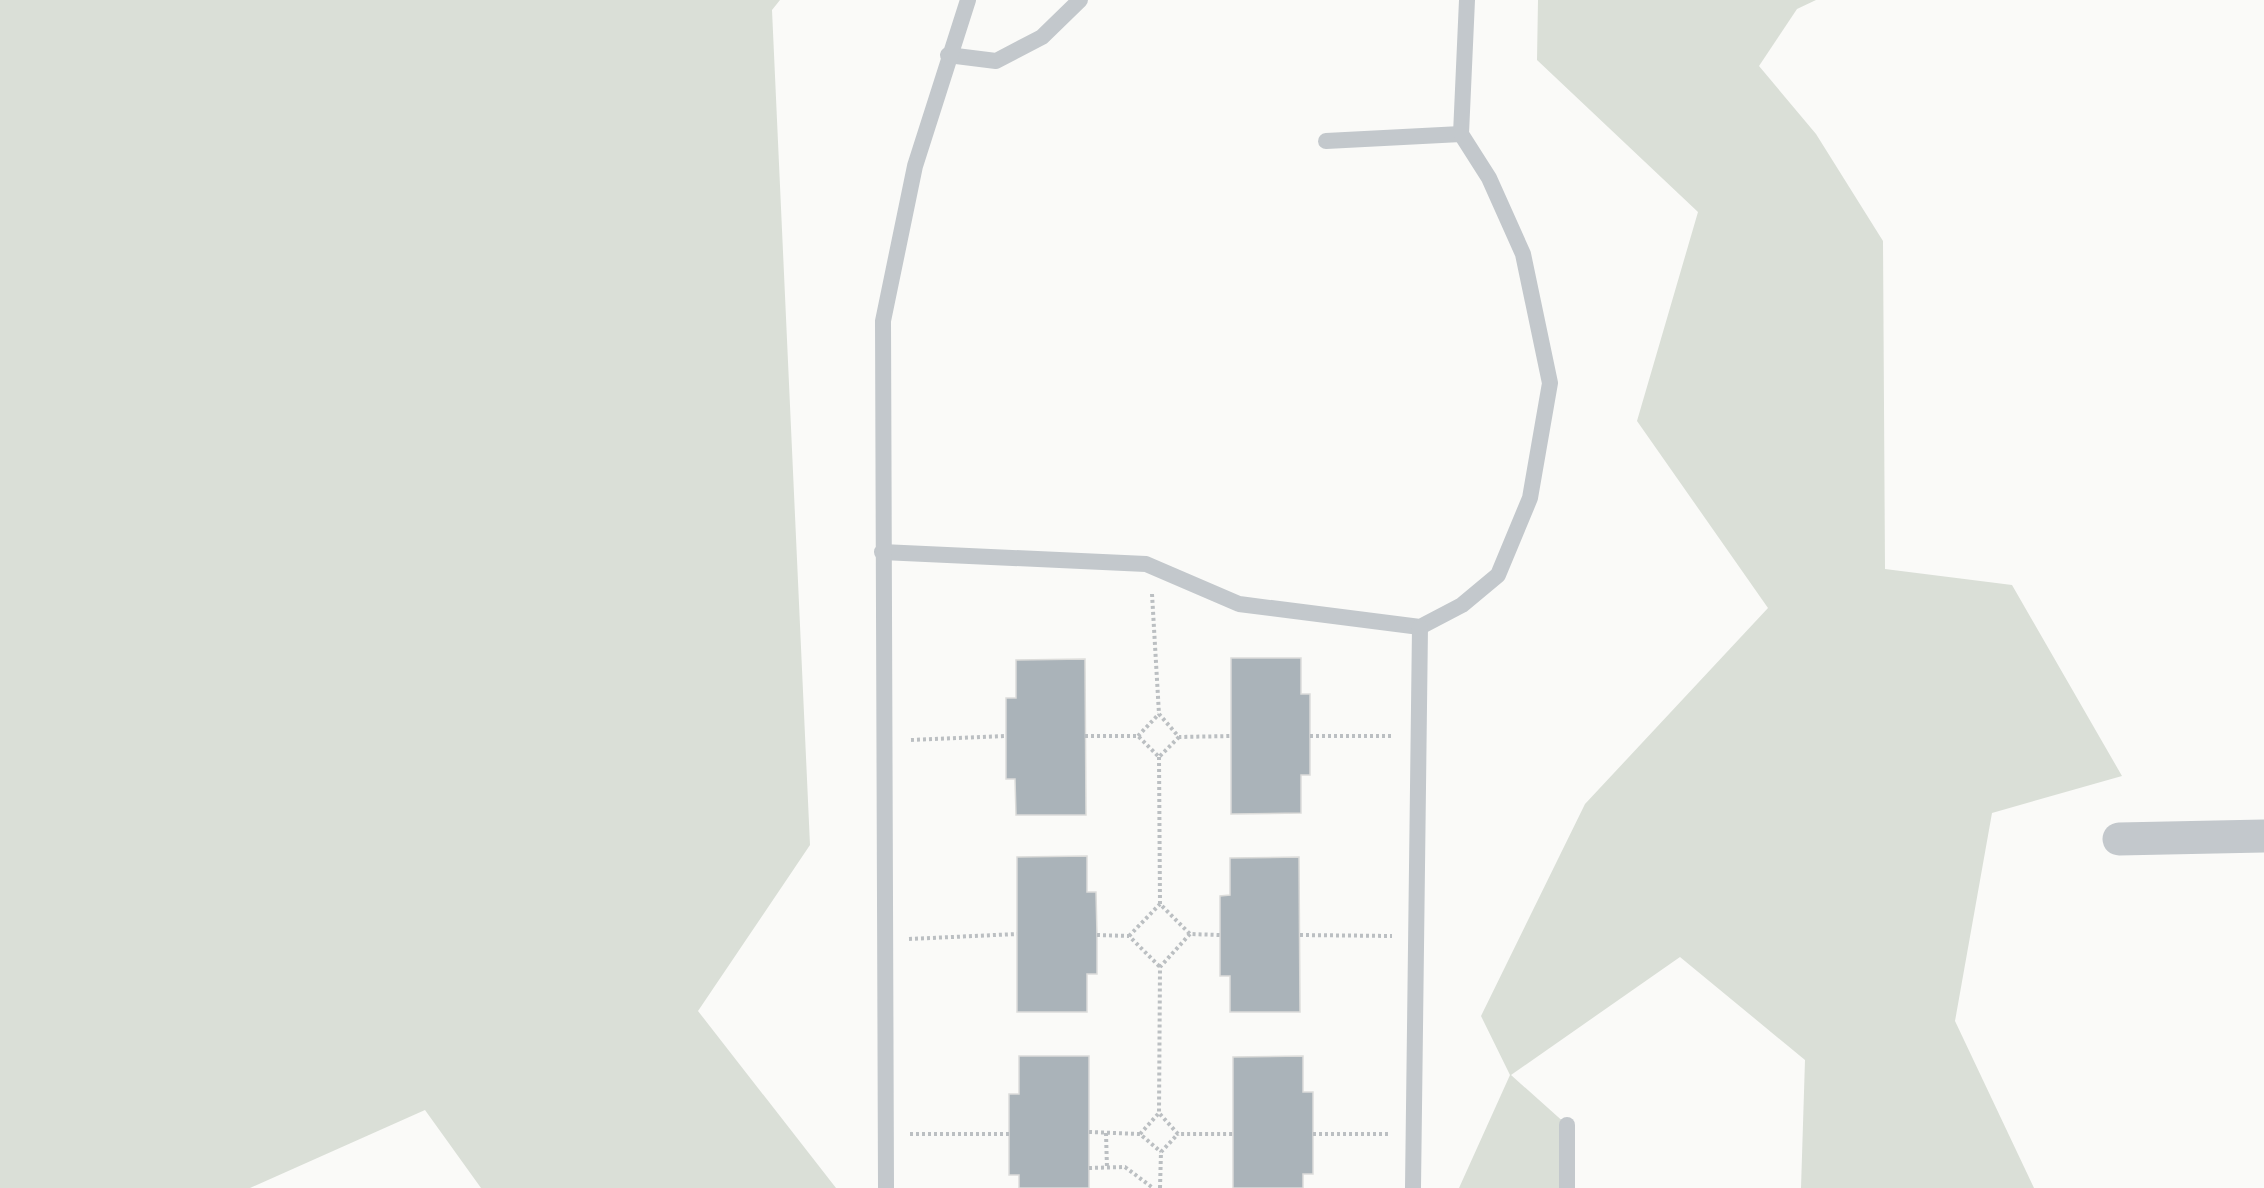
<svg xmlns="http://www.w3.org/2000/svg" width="2264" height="1188" font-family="Commissioner,sans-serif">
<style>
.green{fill:#dadfd7}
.building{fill:#aab3b9;stroke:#dcdcda;stroke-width:1.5}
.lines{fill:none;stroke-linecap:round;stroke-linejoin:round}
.path{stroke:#bbbfc2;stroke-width:4;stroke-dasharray:3 3;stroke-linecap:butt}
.lane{stroke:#c3c8cc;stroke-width:16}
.street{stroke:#c3c8cc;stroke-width:33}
</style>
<rect width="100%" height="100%" fill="#fafaf8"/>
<g class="green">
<polygon points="0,0 780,0 772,10 810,845 698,1011 836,1188 481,1188 425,1110 250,1188 0,1188"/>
<polygon points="1538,0 1816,0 1797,9 1759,66 1816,134 1883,241 1885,569 2012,585 2122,776 1992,813 1955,1021 2034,1188 1801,1188 1805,1060 1680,957 1511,1075 1567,1125 1567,1188 1459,1188 1510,1075 1481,1016 1585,804 1768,608 1637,421 1698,212 1537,60"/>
</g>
<g class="building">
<polygon points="1231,658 1301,658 1301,694 1310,694 1310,775 1301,775 1301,813 1231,814"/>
<polygon points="1085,659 1086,815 1016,815 1015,779 1006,779 1006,698 1016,698 1016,660"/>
<polygon points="1087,856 1087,892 1096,892 1097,935 1097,974 1087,974 1087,1012 1017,1012 1017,857"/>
<polygon points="1299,857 1300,1012 1230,1012 1230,976 1220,976 1220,896 1230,895 1230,858"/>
<polygon points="1019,1056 1089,1056 1089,1188 1019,1188 1019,1175 1009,1175 1009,1094 1019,1094"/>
<polygon points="1303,1056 1303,1092 1313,1092 1313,1174 1303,1174 1303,1188 1233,1188 1233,1057"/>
</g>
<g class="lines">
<g class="path">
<polyline points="1152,594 1159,714 1179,737 1231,736"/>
<polyline points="1085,736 1138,736 1159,757 1179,737"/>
<polyline points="1138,736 1159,714"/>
<polyline points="1310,736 1394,736"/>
<polyline points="911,740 1006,736"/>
<polyline points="1159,757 1160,904 1190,934 1220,935"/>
<polyline points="1190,934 1160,967 1159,1113 1178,1134 1233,1134"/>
<polyline points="1097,935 1129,936 1160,967"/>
<polyline points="1300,935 1392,936"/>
<polyline points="1129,936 1160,904"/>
<polyline points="909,939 1017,934"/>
<polyline points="1089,1132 1140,1134 1161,1152"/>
<polyline points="1106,1133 1107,1168"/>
<polyline points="910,1134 1009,1134"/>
<polyline points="1140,1134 1159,1113"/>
<polyline points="1313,1134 1389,1134"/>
<polyline points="1089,1168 1125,1167 1153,1188"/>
<polyline points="1160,1188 1161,1152 1178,1134"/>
</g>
<g class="lane">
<polyline points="948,55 996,61 1042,37 1080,0"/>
<polyline points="1326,141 1461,134"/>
<polyline points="882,552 1146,564 1239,604 1420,627 1462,605 1498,575 1530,498 1550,383 1523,254 1489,178 1461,134 1467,0"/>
<polyline points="1567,1125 1567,1188"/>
<polyline points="886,1188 883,321 915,166 968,0"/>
<polyline points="1413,1188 1420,627"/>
</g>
<polyline class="street" points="2119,839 2264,836"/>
</g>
</svg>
